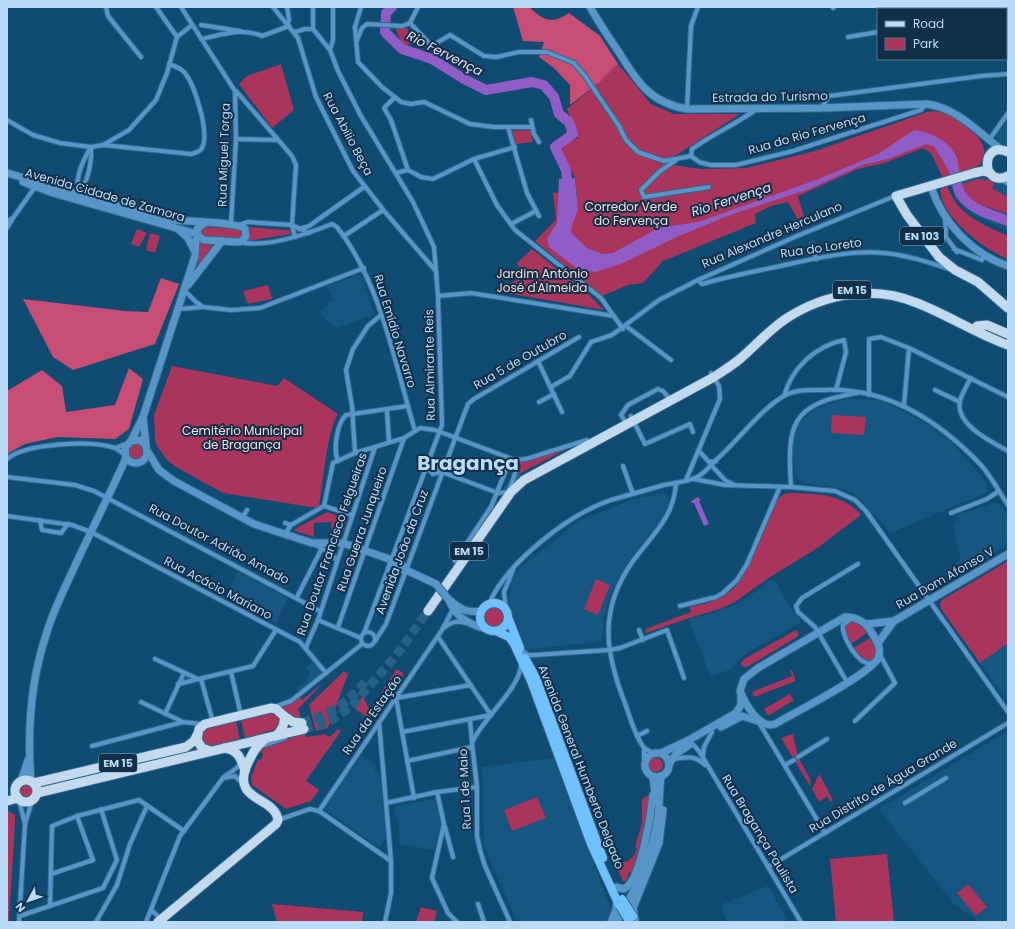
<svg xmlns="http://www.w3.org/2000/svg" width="1015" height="929" font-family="Poppins,sans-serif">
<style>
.built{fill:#165782}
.green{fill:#a9345c}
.forest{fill:#c84d74}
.water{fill:#8f5dc5}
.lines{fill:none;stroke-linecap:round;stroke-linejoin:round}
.river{stroke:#8f5dc5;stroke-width:10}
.primary-tunnel{stroke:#296186;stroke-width:9;stroke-dasharray:9 4.5;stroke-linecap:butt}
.minor-casing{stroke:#32688d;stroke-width:6}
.tertiary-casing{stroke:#32688d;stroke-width:9}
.secondary-casing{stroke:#32688d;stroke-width:10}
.primary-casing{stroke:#32688d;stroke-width:11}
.minor{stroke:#5796c7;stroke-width:4}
.tertiary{stroke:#5796c7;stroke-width:7}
.secondary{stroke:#70c0fe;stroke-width:8}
.primary{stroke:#c3daee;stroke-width:9}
.tertiary-bridge-casing{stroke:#32688d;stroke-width:9;stroke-linecap:butt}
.secondary-bridge-casing{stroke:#32688d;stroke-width:10;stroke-linecap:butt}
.tertiary-bridge{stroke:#5796c7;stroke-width:7}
.secondary-bridge{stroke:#70c0fe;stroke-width:8}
.labels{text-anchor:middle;stroke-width:4;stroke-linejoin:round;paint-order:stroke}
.shield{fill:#112f46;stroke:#87a7c3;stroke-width:1}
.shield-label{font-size:11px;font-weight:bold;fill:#b9dbf9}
.street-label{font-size:12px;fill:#b9dbf9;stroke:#112f46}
.park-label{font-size:12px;fill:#fbdae0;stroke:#112f46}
.water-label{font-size:13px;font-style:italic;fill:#e7dcf7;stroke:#112f46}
.town-label{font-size:20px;font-weight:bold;fill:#b9dbf9;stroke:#112f46}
</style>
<rect width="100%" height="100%" fill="#104b72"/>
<g class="built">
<polygon points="1008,119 1008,148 997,140 996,134"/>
<polygon points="978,176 994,180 1008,187 1008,231 971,214 956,200 950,184"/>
<polygon points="361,274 374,314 337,328 322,316 320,311 329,306 328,302 333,300 327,286"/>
<polygon points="847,399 868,399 885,402 924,422 952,443 986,482 988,492 890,533 863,502 852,493 834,487 804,483 797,479 794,473 792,450 793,439 799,424 815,408"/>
<polygon points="663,493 668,496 669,502 666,509 661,520 632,556 611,592 604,616 602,641 526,650 509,603 511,582 519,569 580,520 634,499"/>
<polygon points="994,503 1000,504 1008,516 1008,540 1006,546 958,573 955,563 961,559 953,528 958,515"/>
<polygon points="237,572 288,598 276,623 226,597"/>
<polygon points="770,580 776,582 790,608 799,618 800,623 745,654 731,669 714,676 710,675 689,619 714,613 734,605 750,596"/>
<polygon points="1008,643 1008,703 980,663"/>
<polygon points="314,661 321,671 321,674 298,693 296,689 305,682 310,674 306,667"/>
<polygon points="1008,731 1008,922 980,922 954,904 879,809"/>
<polygon points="361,755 377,766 374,770 380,774 386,838 379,847 324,809"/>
<polygon points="553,758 611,909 610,919 607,922 517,922 484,845 482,767"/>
<polygon points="436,799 441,823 434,850 400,844 398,818 394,816 395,806"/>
<polygon points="768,886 789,922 724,922 726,920 721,905"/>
</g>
<g class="green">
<polygon points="395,27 407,28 411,37 408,40 413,42 406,46 401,42"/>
<polygon points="281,64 294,110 272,128 239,84 247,76"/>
<path d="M618 64 651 104 674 114H740L678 154 658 163 702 169 746 168 815 151 927 112C933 111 939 111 945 113 961 118 997 145 980 164 974 171 952 175 943 178L931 153 923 148 885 163 858 169 798 196 806 224 802 227 788 202 771 206 755 214 756 223 663 261 643 283 628 285 602 296 535 241 556 220 553 192 577 197 575 178 559 147 578 138 567 109 600 82Z"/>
<polygon points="530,130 533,142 516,144 512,131"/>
<path d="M978 179 995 181 992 188 1008 197V214C989 207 967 205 962 184Z"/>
<path d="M947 185C957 215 982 224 1008 236V259C982 248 945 220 940 192L942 186Z"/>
<polygon points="203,227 239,229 243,235 237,238 204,237 200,232"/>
<polygon points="248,227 289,230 291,234 248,241 250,237"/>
<polygon points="137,229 147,233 139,247 131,244"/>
<polygon points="150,233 160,236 155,253 146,250"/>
<polygon points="198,241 213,246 195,270 193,269"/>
<polygon points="532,249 587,293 604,310 507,293 504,287 524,276 517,263"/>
<polygon points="268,285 272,299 248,304 243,291"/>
<path d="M172 366 277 386 284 378 338 414C327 431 323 484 319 506L317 508 223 493 176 467 167 460 157 446 155 440 154 415Z"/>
<polygon points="832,415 866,417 864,435 831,433"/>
<circle cx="136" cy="451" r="8"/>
<polygon points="576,444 521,473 520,475 522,478 516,482 521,468 519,461"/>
<path d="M792 493C819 494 843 494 861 515L816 549 770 577 735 602 720 609 692 617 646 633 645 629 691 612 690 607C706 604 720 600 733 589 749 575 767 522 776 500L784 494Z"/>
<path d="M327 512 347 519C344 528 343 535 332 538L331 522 314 523V537L295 531V529Z"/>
<polygon points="1008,561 1008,643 980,663 941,609 940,604 942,600"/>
<polygon points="596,579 610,585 598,615 584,609"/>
<circle cx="494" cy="617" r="10"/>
<polygon points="850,622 858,622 867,633 851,644 845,631 845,625"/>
<polygon points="796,630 799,634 797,637 747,667 744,667 741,664 741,662 746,658"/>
<path d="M870 638C875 647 879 654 871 662L860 659 853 648Z"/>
<polygon points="397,669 404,674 388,698 381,693"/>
<polygon points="790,670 792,670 796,681 754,697 752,692 792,676"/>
<polygon points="344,671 348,674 328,728 316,731 309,705"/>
<polygon points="324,682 298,709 301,719 291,717 280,708 293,703 300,697 302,700"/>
<polygon points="790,694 794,700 768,716 764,709"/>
<polygon points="363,696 372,716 368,718 353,707"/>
<polygon points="272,712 278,714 281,721 277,729 245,738 241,720"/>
<polygon points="236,721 240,739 210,747 202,744 200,734 205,728"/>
<polygon points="338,729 341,731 306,781 319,790 311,801 286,809 252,785 251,777 258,759 261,760 263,754 260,751 262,749 305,733 306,737 325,734 330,737"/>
<polygon points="793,734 798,757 811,781 810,786 781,738"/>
<circle cx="656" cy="765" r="7"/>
<polygon points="819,774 833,800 830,802 827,796 819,802 812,789"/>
<circle cx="26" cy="791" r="7"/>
<path d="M650 794 647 828 633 871 629 873 626 881H623L613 859C624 865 632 862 637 849L635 847 642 823V799Z"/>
<polygon points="537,797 546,818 512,831 504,810"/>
<polygon points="7,810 15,815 15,822 9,922 7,922"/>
<polygon points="887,854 894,922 836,922 830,859"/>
<polygon points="968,884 987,907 976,916 957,893"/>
<polygon points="272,904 363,912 362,921 277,922"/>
<polygon points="421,907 437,911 434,922 416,922"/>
</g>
<g class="forest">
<path d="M513 7H529C543 20 551 25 569 13L600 36 618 64 600 82 570 105V85L554 68 539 57 544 42 523 41Z"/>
<polygon points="161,278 179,284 155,344 73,370 53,357 23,299 126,311 148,312"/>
<polygon points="129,368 143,379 129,429 115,439 57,437 25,444 7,454 7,391 42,370 62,386 66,412 115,405"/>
</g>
<g class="water">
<polygon points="571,122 576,135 560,145 559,150 556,152 553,145 570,133 567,124"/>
<path d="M914 130C930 132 946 139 955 154 958 158 958 167 959 172L952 176 934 146 926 144 888 159 862 165 809 189 730 215 679 236 623 263 596 272 579 270 549 247 547 238 557 223 559 179 575 178 578 210 572 225 571 233 587 248 602 254 613 253 658 228 698 222 816 180 878 154Z"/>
<polygon points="698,497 701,500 699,501 709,524 704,526 694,503 692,503 691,501"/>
</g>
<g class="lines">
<g class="river">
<polyline points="392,7 386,13 385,32 402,49 432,59 464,79 486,90 532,82 544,85 554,97 559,114 569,122 573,134 555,147 566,170 568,191"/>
<path d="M954 171C956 178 957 189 961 195 971 210 993 215 1008 221"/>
</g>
<g class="primary-tunnel">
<polyline points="507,491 521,476"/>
<path d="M302 723C330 714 346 705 365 682"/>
<polyline points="304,729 328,722 351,707 395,657 428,611"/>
</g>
<defs>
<g id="minor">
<polyline points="106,7 108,16 141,57"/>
<polyline points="156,7 177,37"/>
<polyline points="181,7 235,91 236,139 231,224"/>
<polyline points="273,7 298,38 316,97 353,171 385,212 435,270"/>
<polyline points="287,7 289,19 288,24"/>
<polyline points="361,7 355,27 358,62 382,87 401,102 411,104 424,102 470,124 494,127 532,127"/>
<polyline points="833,8 834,7"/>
<polyline points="931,9 934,7"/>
<polyline points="1006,19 1008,18"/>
<polyline points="410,23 429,43 435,44 450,35 484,56 497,57 519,52 547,52 574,63 585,76 619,126 626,140 638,152 664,161 691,156"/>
<polyline points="410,23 418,7"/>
<polyline points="201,25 240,31"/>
<polyline points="313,29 313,7"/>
<polyline points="295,32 305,29 313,29 330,50 338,71 361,116 413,202 434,247 438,296 442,425 364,633"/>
<polyline points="848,37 878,32"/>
<path d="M201 39C221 35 243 27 262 36L289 26"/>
<polyline points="357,40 362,28 367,24 402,26 410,23"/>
<polyline points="330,50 333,40 333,7"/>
<polyline points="236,91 292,156 296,165 292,225 295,237"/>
<polyline points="395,97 384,108 391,120 408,170"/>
<polyline points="822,107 829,96 981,76 1008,74"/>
<polyline points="687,109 691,26 698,7"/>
<polyline points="7,120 33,135 60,143 91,147 103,145 129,130 156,100 167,73 177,37 192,25"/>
<polyline points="531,120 534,134 539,142"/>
<polyline points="508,127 527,193 539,216"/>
<polyline points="236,139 278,140"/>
<polyline points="989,140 1008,113"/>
<path d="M103 145 191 154C195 153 200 152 202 148 210 133 195 86 185 73 181 68 175 66 169 64"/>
<polyline points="691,156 699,162 711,165 736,165 793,151 921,110 926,104"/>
<path d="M691 156 692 149C713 134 736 124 757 109"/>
<polyline points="474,159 515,147"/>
<polyline points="676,160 659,172 641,190 644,197 709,187"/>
<polyline points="396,173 408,170 421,177 433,179 474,159 497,205 515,230 601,298 623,329"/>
<path d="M77 194C88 185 92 161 91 147"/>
<path d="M79 195C74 180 83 160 91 147"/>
<polyline points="945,218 946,237 957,252"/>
<polyline points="7,222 13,218 35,187"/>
<polyline points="511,224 536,211"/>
<polyline points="239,225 248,222 292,225 309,233"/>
<polyline points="7,228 12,220"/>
<polyline points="299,229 309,226 364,187"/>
<polyline points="344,236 383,210"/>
<path d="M239 242C265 248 307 234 332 224L337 227C381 283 395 364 415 431"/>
<polyline points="927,242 946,230"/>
<polyline points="812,244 816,259"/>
<polyline points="954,249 982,260 985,255"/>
<path d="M698 280 702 284C730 276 757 271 785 265 817 258 851 250 884 253 907 255 928 262 949 269"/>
<polyline points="184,290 196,302 203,307 231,310 260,308 364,268"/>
<polyline points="438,296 471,293 614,316"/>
<polyline points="178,309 203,307"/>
<polyline points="626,326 671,360"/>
<polyline points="538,361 562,412"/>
<path d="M971 378C967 385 962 393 960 401 955 425 992 442 1008 451"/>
<polyline points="551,387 570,376 591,342 612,335 659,300 698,280 797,236 895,196"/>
<polyline points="935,390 960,402"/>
<polyline points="869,395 869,339 881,337 909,348 1008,397"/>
<path d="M784 396C792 367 816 346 844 340L846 352 836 390"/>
<polyline points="539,402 554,394"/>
<polyline points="904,405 909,348"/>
<polyline points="387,410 389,442"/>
<polyline points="631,416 645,444 690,424 693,432"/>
<polyline points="624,420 621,415 628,405 658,389 663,391 668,397"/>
<polyline points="115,448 128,443"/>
<polyline points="699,451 709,462 716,461"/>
<polyline points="355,453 352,406 346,370 353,349 368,326 381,315"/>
<path d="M7 459C26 443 91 440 115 448 118 449 122 453 125 455"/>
<path d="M338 461C333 449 337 423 346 415L407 406"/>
<polyline points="711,465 726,481 733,484"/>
<polyline points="623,466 633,494"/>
<polyline points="426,467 436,466 442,472 498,493 511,492 510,488 517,468 515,460"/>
<polyline points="426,467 433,474 442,472"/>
<polyline points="7,477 75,485 94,491 320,611"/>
<polyline points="694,479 725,485 791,487 835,491 855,500 866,511 1008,712"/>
<polyline points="686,480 720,399 719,386 711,373"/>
<path d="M791 487C787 425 790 404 857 393"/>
<polyline points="324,506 352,515"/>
<polyline points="951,513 987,499 999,491"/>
<polyline points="7,516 72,525 91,532 300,642 326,673"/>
<polyline points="242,518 247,510"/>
<polyline points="40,520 42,530 61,533 68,524"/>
<polyline points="285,523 291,525"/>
<polyline points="284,535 291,525 324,506 333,463 355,453 404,438 420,428 435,430 515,460 526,459 587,440"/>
<polyline points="314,544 332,554 337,561"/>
<polyline points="455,561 491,507 510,460"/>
<polyline points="297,597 322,548"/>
<path d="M489 604C506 563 569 514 611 500 629 495 646 490 664 485 674 483 686 482 695 478 703 475 709 467 715 461 738 441 757 413 782 397 794 389 810 390 823 390 887 387 938 420 981 465 991 476 999 492 1008 505"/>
<polyline points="680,606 716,597 723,593 737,580 747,564 780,487"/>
<polyline points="506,610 504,592 513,570"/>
<path d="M852 618 843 625C841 636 859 667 872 663"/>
<polyline points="318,620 361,638"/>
<polyline points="338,627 404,438"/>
<path d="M445 627C453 621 457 621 466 623"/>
<polyline points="639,630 643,640"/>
<circle cx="368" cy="639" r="7"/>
<polyline points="438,637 491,715"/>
<polyline points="375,641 386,624 468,404 474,399 579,337"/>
<polyline points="306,647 318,620 375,447"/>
<polyline points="521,650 528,655 534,655 609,650 620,648 667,630 684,678"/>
<polyline points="155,659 198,679"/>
<polyline points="231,672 241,715"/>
<polyline points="201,679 213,722"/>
<polyline points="847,682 815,627 798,612 796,606 802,598 858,564"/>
<polyline points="178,684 253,666 276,630"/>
<polyline points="141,702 183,722"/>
<polyline points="274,707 291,701 362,644"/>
<polyline points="165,714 184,673"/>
<polyline points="470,720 472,742"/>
<polyline points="758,721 825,833"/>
<polyline points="855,721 895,683 879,653"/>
<polyline points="379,722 391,861 391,893 385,922"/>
<polyline points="402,732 491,715"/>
<polyline points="637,736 647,731"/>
<polyline points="689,740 699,751 801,922"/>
<polyline points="92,746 183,722 202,724"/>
<polyline points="262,746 285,738"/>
<path d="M644 748C635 736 631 720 626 706 605 653 598 610 633 561 653 534 674 517 676 483"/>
<polyline points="644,748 644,765"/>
<polyline points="644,748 653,753"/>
<polyline points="703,756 704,747 712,732"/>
<polyline points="798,757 827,739"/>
<path d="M673 759C686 757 695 755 705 765"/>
<polyline points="407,761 472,747"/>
<polyline points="785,765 794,760"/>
<polyline points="223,778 235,776 243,784"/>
<polyline points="437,792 444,824 432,878 448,913 457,922"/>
<polyline points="414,798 396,698 471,685"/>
<polyline points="19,800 25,824"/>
<polyline points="386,803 437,792 477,787"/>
<polyline points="905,803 946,778"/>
<polyline points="319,811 442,630 453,609"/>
<polyline points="278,820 310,809 319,811 391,861"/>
<polyline points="445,827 453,857"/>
<polyline points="768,867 1008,723"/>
<polyline points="51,874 93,860 77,816"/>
<polyline points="478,904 484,922"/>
<polyline points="50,906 52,826 77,816 139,800 184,831"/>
<polyline points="151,910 159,917 164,917"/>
<polyline points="20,916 103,888 117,860 101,809"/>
<polyline points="19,922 25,824 32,801"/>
<polyline points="96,922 117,885 130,844 147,806"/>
<path d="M146 922 180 836 223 778C229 772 238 770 241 762"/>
<path d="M510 922 485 866 480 850 477 836V787L472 743C481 720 521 688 521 664"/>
</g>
<g id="tertiary">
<path d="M590 7C599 23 610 39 620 54 638 83 651 103 687 109L821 108 927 104C957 108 978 132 1002 150"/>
<path d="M7 173 165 219C180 222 238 221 245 229L246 236 242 241 238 242 204 240 198 236 197 229 205 223"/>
<polyline points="1001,178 1008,182"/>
<polyline points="23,182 53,193 197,234"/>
<path d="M931 186C942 222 972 254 1008 266"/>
<polyline points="179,230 188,238 194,250"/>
<polyline points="188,285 222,241"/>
<path d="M143 417 147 455C143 464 133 466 126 458L125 448 131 441 140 440 146 445"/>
<polyline points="131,441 143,417 184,290 195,256 196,240 199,237"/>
<polyline points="148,452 159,470 174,481 254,524 312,543 343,543 392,560 398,560 406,570"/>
<polyline points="392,560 397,569 406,570 436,584"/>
<path d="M449 600C456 618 469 624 486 629"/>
<path d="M450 600C460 610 468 613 482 611"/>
<path d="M845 617C858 617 866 622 872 633 877 641 882 649 878 658 871 674 794 713 775 724 759 730 745 703 740 691L744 679 758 668Z"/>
<polyline points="867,624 894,621"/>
<polyline points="878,643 894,621 1008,554"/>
<polyline points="721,727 742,716 758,721"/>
<circle cx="657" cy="765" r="12"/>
<polyline points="661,753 689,740 736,713 741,705 741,694"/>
<polyline points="669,764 676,754 689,745"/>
<polyline points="653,777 656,802"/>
<polyline points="21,781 28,760"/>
<path d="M31 781C27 731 31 679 47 632 53 611 64 590 73 570 90 533 109 496 126 458"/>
<path d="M616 887 624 889C641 880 651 814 653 795"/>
<polyline points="635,920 633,908 659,843 663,810"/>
<polyline points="611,922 616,910 617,900"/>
<path d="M616 922C635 893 651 856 657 822 660 807 659 791 661 776"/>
</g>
<g id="secondary">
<circle cx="494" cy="617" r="14"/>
<polyline points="508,617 520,648"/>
<polyline points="496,631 509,637 514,644 531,681 591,844 619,905"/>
<polyline points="525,658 536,678 603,858"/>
</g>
<g id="primary">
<path d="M1008 152C980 139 981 189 1008 176"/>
<polyline points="990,173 983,171 974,173 896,196 907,215 939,257 955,270 978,282 1008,308"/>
<polyline points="977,326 987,325 1008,334"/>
<path d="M428 611 511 492 524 480 714 377C723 371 733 365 741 358 756 345 770 329 787 318 826 293 874 285 917 303 948 315 977 334 1008 345"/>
<polyline points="284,716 293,722 302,723"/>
<path d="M224 748C239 750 241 759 245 771"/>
<path d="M210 751 202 748 197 740 199 729 205 724 271 708 276 709 284 716C285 725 282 730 276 736"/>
<circle cx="26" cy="791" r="11"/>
<polyline points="34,783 186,747 194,741 197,735"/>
<polyline points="37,793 304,729"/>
<polyline points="7,801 18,798"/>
<path d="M158 922 276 824 278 820C275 796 231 802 247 765 252 754 256 746 265 739"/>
</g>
</defs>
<use href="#minor" class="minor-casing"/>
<use href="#tertiary" class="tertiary-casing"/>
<use href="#secondary" class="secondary-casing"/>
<use href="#primary" class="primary-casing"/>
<use href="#minor" class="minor"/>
<use href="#tertiary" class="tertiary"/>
<use href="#secondary" class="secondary"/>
<use href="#primary" class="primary"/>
<defs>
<polyline id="tertiary-bridge" points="436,584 449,600"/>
<g id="secondary-bridge">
<polyline points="622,899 633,916"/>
<polyline points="620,906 629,921"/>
</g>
</defs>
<use href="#tertiary-bridge" class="tertiary-bridge-casing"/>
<use href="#secondary-bridge" class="secondary-bridge-casing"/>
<use href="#tertiary-bridge" class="tertiary-bridge"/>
<use href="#secondary-bridge" class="secondary-bridge"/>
</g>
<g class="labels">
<g class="shield">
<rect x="900" y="227" width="44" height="18" rx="3"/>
<rect x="833" y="281" width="38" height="18" rx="3"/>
<rect x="450" y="542" width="38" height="18" rx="3"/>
<rect x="99" y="754" width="38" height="18" rx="3"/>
</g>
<g class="shield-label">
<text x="922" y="240">EN 103</text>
<text x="852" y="294">EM 15</text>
<text x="469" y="555">EM 15</text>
<text x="118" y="767">EM 15</text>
</g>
<g class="street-label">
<text transform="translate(770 97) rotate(-1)" y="4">Estrada do Turismo</text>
<text transform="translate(348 134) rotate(62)" y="4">Rua Abílio Beça</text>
<text transform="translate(807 134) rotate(-16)" y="4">Rua do Rio Fervença</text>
<text transform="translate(224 155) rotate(-88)" y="4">Rua Miguel Torga</text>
<text transform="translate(105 195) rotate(16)" y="4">Avenida Cidade de Zamora</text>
<text transform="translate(772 235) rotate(-23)" y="4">Rua Alexandre Herculano</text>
<text transform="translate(821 248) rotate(-8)" y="4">Rua do Loreto</text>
<text transform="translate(395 331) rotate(73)" y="4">Rua Emídio Navarro</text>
<text transform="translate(520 360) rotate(-30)" y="4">Rua 5 de Outubro</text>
<text transform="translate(430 365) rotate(-91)" y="4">Rua Almirante Reis</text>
<text transform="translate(362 529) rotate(-71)" y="4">Rua Guerra Junqueiro</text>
<text transform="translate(219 544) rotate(28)" y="4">Rua Doutor Adrião Amado</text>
<text transform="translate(332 544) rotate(-71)" y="4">Rua Doutor Francisco Felgueiras</text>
<text transform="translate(402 552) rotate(-70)" y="4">Avenida João da Cruz</text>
<text transform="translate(945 578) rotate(-30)" y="4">Rua Dom Afonso V</text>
<text transform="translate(218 588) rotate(28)" y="4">Rua Acácio Mariano</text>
<text transform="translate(372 715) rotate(-55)" y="4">Rua da Estação</text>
<text transform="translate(581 767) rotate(69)" y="4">Avenida General Humberto Delgado</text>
<text transform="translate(883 786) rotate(-31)" y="4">Rua Distrito de Água Grande</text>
<text transform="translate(465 789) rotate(-93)" y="4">Rua 1 de Maio</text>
<text transform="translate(760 834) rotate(59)" y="4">Rua Bragança Paulista</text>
</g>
<g class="park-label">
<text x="631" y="211">Corredor Verde<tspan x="631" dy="14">do Fervença</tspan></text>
<text x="542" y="278">Jardim António<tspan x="542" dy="14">José d'Almeida</tspan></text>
<text x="242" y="435">Cemitério Municipal<tspan x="242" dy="14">de Bragança</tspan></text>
</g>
<g class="water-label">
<text transform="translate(445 53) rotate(27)" y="5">Rio Fervença</text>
<text transform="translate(731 199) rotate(-18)" y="5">Rio Fervença</text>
</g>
<g class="town-label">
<text x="468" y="470">Bragança</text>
</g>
</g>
<rect width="1015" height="929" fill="none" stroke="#b9dbf9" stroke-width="16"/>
<rect x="877" y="8" width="130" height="52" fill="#112f46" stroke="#54748e"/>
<rect x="885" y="21" width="20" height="6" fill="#c3daee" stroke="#54748e"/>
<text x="913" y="28" font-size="12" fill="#b9dbf9">Road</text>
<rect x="885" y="38" width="20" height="12" fill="#a9345c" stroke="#54748e"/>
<text x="913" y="48" font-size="12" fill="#b9dbf9">Park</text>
<g transform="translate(28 901) rotate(230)" stroke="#112f46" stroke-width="3" paint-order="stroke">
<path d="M0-3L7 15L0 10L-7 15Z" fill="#b9dbf9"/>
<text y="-6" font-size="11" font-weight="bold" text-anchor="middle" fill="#b9dbf9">N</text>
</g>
</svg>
